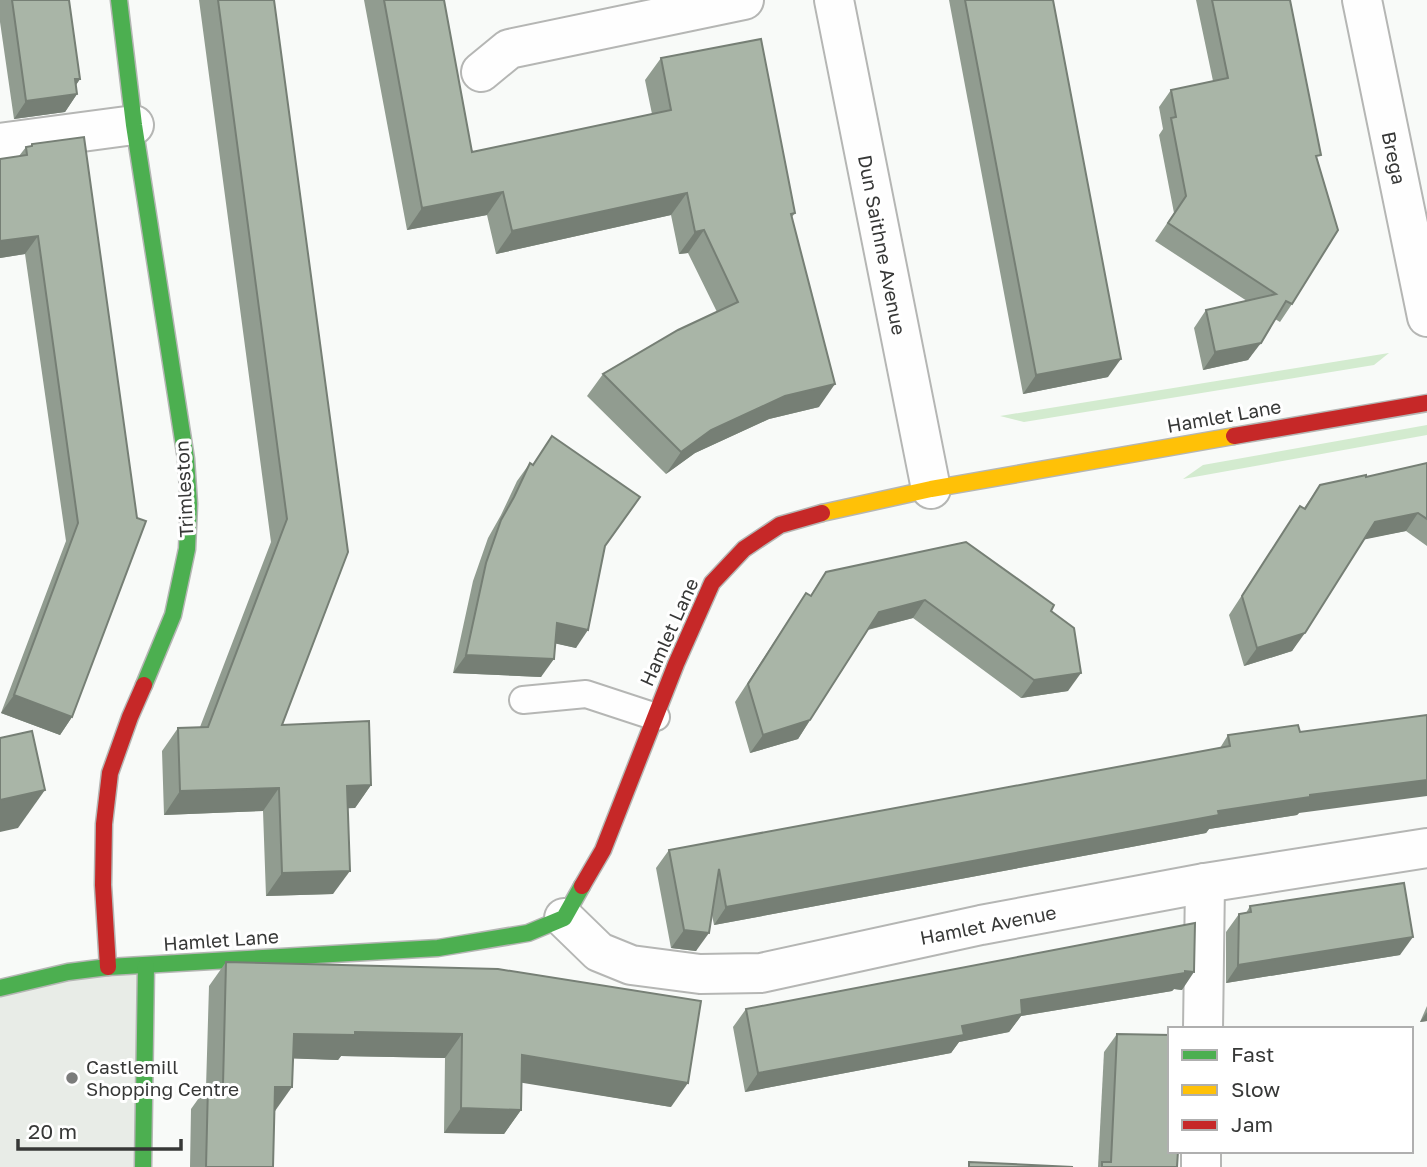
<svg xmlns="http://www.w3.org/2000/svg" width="1427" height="1167" font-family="'Golos Text',sans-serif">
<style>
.built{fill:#e8ece7}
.green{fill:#d3ebcf}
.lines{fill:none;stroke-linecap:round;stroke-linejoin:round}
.lane-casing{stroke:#b5b6b4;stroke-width:30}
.street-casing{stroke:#b5b6b4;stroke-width:42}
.fast-casing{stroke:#b5b6b4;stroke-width:19}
.slow-casing{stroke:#b5b6b4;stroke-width:19}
.jam-casing{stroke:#b5b6b4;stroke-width:19}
.lane{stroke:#fefefe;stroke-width:26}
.street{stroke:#fefefe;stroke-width:38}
.fast{stroke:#4caf50;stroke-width:16}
.slow{stroke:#ffc107;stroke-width:16}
.jam{stroke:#c62828;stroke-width:16}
.wall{fill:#919c90}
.shaded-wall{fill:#767f75}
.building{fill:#a9b5a7;stroke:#767f75;stroke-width:2}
.poi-dot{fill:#7b7c7b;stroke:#fff;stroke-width:2.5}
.labels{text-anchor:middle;stroke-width:6;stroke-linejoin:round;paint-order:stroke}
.street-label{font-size:19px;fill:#373837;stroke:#fff}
.poi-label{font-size:19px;fill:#373837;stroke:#fff;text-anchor:start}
</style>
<rect width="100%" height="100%" fill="#f8faf8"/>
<polygon class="built" points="146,966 143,1167 0,1167 0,988"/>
<g class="green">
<polygon points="1389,353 1374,365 1024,422 1000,416"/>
<polygon points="1427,425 1427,435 1183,479 1203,465"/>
</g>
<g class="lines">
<defs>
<polyline id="lane" points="523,700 586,694 656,717"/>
<g id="street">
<polyline points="834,0 931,489"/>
<polyline points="1362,0 1427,317"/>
<polyline points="481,72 509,49 744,0"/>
<polyline points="0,143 134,125"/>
<polyline points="564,918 599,952 631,965 700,974 761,973 981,925 1205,883 1427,848"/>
<polyline points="1203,1029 1205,883"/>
<polyline points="1201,1167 1201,1151"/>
</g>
<g id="fast">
<polyline points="119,0 134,125 186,459 189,504 187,549 173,615 144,685"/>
<polyline points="0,988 68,972 108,967 438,948 528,933 564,918 582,886"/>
<polyline points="143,1167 146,966"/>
</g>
<polyline id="slow" points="822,513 931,489 1234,436"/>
<g id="jam">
<polyline points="1234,436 1427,403"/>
<polyline points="582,886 603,850 676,664 712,583 744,549 780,525 822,513"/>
<polyline points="108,967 103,885 104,824 110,773 130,717 144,685"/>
</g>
</defs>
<use href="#lane" class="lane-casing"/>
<use href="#street" class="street-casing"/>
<use href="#fast" class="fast-casing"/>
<use href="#slow" class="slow-casing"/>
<use href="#jam" class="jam-casing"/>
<use href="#lane" class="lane"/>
<use href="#street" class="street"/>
<use href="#fast" class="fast"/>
<use href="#slow" class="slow"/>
<use href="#jam" class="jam"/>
</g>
<g class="wall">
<polygon points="0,0 69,0 80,79 76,85 77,94 65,112 14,119 0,22"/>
<polygon points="199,0 274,0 348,552 282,725 371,785 355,808 347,808 333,894 266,896 263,811 164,815 162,751 178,728 200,727 271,542"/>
<polygon points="364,0 444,0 472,152 652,114 645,80 661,58 795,213 792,217 819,407 769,419 695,453 666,474 587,396 603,374 717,312 688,253 679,254 671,215 496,254 487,215 407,230"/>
<polygon points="949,0 1053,0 1108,377 1023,394"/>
<polygon points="1196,0 1290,0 1317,161 1292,304 1280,322 1275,319 1248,360 1203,370 1194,328 1206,310 1247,301 1155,241 1174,213 1159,135 1163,129 1159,107 1171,90 1213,81"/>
<polygon points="32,144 137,518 72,717 60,735 1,713 66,541 25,254 0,258 0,159 19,156 26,147 31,146"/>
<polygon points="530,463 605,547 576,648 555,643 541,677 453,673 473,581 488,538 501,515 517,481"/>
<polygon points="1427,463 1427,546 1406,531 1363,539 1292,651 1244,666 1229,615 1300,506 1304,508 1320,485 1366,477"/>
<polygon points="826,572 1051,611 1068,691 1021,698 913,618 868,630 798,739 750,753 735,702 806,593 810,596"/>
<polygon points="1228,735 1299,813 1297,815 1209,829 1206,833 714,925 712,915 696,951 671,948 656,868 669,850 1220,748"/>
<polygon points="1250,906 1400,955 1226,983 1226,932 1239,914 1246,913"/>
<polygon points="1195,923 1182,990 1174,989 1172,991 1021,1016 1009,1032 959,1042 951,1053 745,1092 733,1027 746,1009"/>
<polygon points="226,962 498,969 671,1107 522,1082 521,1110 504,1134 444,1133 445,1058 341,1056 338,1060 293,1058 275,1111 274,1111 273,1167 190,1167 191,1109 206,1088 209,986"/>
<polygon points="1427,1006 1427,1021 1420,1022"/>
<polygon points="1117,1034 1177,1167 1098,1167 1104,1052"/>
</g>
<g class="shaded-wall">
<polygon points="75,79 80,79 69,95 77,94 65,112 14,119 26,101"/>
<polygon points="503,192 487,215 407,230 422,208"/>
<polygon points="687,193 671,215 496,254 512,231"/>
<polygon points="704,230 688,253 679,254 695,232"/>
<polygon points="38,236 25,254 0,258 0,241"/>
<polygon points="1261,343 1248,360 1203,370 1215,352"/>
<polygon points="1121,359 1108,377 1023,394 1036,375"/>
<polygon points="835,384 819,407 769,419 695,453 666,474 681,452 711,430 785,396"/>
<polygon points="1418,513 1406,531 1362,540 1375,522"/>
<polygon points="925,600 913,618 866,630 879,612"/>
<polygon points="557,623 588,630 576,648 544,641"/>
<polygon points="1305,633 1292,651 1244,666 1257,648"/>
<polygon points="466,655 554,659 541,677 453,673"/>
<polygon points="1081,673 1068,691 1021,698 1034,680"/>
<polygon points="14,695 72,717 60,735 1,713"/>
<polygon points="810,720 798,739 750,753 763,735"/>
<polygon points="1427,780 1427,796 1299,813 1297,815 1209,829 1206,833 714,925 726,907 1218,811 1310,795"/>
<polygon points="371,785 355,808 330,809 347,786"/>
<polygon points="279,788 263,811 164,815 180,791"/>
<polygon points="45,790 18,828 0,832 0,800"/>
<polygon points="350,871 333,894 266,896 282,873"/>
<polygon points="684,930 709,933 696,951 671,948"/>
<polygon points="1413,937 1400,955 1226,983 1238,965"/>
<polygon points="1185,971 1194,972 1182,990 1174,989 1172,991 1021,1016 1009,1032 959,1042 951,1053 745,1092 758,1073 962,1026 1021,1000"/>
<polygon points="1427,1012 1427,1021 1420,1022"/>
<polygon points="355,1032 462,1034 445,1058 341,1056 338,1060 277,1058 294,1034"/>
<polygon points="522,1055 688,1083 671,1107 505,1080"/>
<polygon points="275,1087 292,1087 275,1111 258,1111"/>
<polygon points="461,1108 521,1110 504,1134 444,1133"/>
</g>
<g class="building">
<polygon points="12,0 69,0 80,79 75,79 77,94 26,101"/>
<polygon points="218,0 274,0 348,552 282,725 369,721 371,785 347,786 350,871 282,873 279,788 180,791 178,728 208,727 287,519"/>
<polygon points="384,0 444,0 472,152 671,110 661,58 761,39 795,213 791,214 835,384 785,396 711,430 681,452 603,374 678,330 738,302 704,230 695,232 687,193 512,231 503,192 422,208"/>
<polygon points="965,0 1053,0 1121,359 1036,375"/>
<polygon points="1212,0 1290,0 1321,155 1316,156 1338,230 1292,304 1286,301 1261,343 1215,352 1206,310 1276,294 1168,223 1186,196 1171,118 1176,117 1171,90 1228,78"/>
<polygon points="84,137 137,518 146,521 72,717 14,695 78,523 38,236 0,241 0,159 27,155 26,147 32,146 32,144"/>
<polygon points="552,436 640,497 605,546 588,630 557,623 554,659 466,655 486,563 501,520 514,497 530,463 533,465"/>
<polygon points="1427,463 1427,519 1418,513 1375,522 1305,633 1257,648 1242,596 1300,506 1305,509 1320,485 1366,475 1366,477"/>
<polygon points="966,542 1054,605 1051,611 1074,628 1081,673 1034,680 925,600 879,612 810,720 763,735 748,684 806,593 811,596 826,572"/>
<polygon points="1427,715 1427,780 1310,795 1310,797 1218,811 1219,815 726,907 719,869 709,933 684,930 669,850 1230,746 1228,735 1298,725 1300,732"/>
<polygon points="32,731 45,790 0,800 0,738"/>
<polygon points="1404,883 1413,937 1238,965 1239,914 1251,912 1250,906"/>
<polygon points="1195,923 1194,972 1185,971 1185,973 1021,1000 1022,1014 962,1026 964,1035 758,1073 746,1009"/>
<polygon points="226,962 498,969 701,1001 688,1083 522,1055 521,1110 461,1108 462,1034 355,1032 355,1035 294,1034 292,1087 275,1087 273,1167 206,1167 208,1085 223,1085"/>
<polygon points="1117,1034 1170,1035 1170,1151 1178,1151 1177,1167 1102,1167 1102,1162 1111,1162"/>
<polygon points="969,1162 1073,1167 969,1167"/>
</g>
<circle class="poi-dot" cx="72" cy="1078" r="7"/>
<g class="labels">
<g class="street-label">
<text transform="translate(1394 158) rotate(78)" y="7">Brega</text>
<text transform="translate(882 245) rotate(79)" y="7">Dun Saithne Avenue</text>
<text transform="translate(1224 416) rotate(-10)" y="7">Hamlet Lane</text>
<text transform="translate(184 489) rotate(-93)" y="7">Trimleston</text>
<text transform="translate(669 632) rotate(-66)" y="7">Hamlet Lane</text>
<text transform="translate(988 925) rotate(-11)" y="7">Hamlet Avenue</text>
<text transform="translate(221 940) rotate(-4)" y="7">Hamlet Lane</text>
</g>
<g class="poi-label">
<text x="86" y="1074">Castlemill<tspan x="86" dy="22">Shopping Centre</tspan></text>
</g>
</g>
<rect x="1168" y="1027" width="245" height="126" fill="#ffffff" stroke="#afafaf" stroke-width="2"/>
<rect x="1182" y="1050" width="35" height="10" fill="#4caf50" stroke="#afafaf" stroke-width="2"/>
<text x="1231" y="1062" font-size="21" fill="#373837">Fast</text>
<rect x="1182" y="1085" width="35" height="10" fill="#ffc107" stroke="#afafaf" stroke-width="2"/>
<text x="1231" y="1097" font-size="21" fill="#373837">Slow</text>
<rect x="1182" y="1120" width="35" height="10" fill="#c62828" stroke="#afafaf" stroke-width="2"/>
<text x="1231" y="1132" font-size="21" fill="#373837">Jam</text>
<path d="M18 1139v10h163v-10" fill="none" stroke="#373837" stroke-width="3.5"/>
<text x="28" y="1139" font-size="21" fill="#373837" stroke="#ffffff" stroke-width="5" paint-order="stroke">20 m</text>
</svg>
